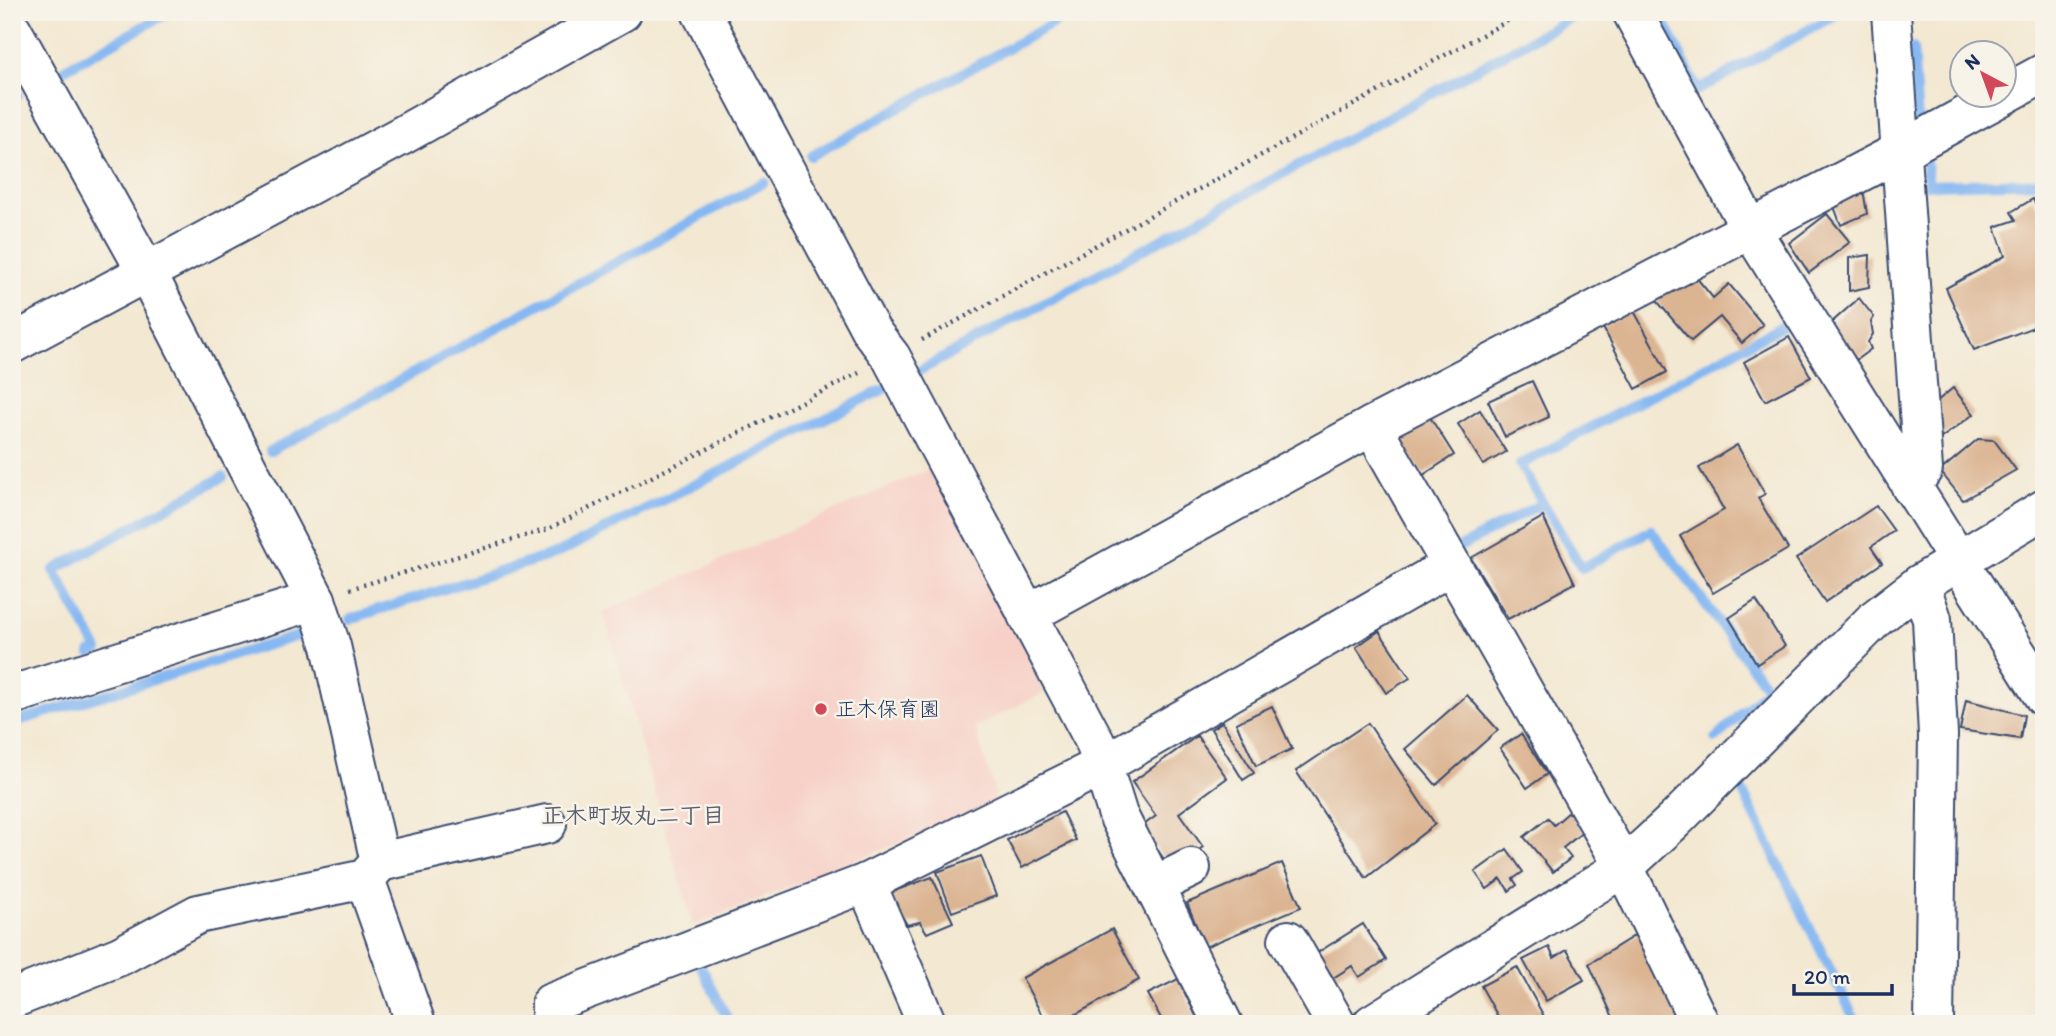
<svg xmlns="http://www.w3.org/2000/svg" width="2056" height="1036" font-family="Itim,'Klee One',sans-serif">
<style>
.built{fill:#f7d1c8}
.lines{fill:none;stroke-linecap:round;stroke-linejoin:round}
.stream{stroke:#85b7f2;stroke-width:10}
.building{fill:#dbb492}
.minor-casing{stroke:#3b4b6f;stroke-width:42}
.path{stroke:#3b4b6f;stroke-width:4.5;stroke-dasharray:2 5;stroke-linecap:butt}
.minor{stroke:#fff;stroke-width:38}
.poi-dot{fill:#d1495b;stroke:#f7f3e8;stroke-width:2.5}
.labels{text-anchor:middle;stroke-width:5;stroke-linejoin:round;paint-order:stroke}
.poi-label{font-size:21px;fill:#1b2f5e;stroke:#f7f3e8;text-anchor:start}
.neighbourhood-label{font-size:23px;font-weight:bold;fill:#5e5e70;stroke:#f7f3e8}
</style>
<rect width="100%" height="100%" fill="#f7f3e8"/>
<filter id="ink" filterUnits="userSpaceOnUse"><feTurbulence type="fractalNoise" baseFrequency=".0143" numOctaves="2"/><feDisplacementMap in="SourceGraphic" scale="14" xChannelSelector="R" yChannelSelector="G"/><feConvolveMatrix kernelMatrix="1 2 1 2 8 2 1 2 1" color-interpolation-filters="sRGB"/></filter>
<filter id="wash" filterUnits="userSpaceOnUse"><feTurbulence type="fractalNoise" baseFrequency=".00686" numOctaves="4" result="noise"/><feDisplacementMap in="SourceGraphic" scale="28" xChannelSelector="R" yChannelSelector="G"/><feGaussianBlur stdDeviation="1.57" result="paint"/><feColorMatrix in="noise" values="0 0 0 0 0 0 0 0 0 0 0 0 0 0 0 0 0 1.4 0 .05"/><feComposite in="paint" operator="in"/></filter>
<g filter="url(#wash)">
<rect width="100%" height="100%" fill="#f3e8d2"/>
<polygon class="built" points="939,465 1047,691 975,727 998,803 693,926 603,612"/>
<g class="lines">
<g class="stream">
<polyline points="1659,12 1698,90 1841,12"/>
<polyline points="1913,48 1918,122"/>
<polyline points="65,69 170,12"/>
<polyline points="12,98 18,95"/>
<polyline points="811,156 1074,12"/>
<polyline points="1925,159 1929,185 2044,182"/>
<polyline points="917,372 1582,12"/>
<polyline points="270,451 764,182"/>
<polyline points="1462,546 1543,503"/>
<polyline points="350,619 558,553 884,389"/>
<polyline points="90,653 98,650 54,570 223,477"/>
<polyline points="12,723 301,635"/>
<polyline points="1716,738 1768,689 1651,530 1582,568 1520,465 1784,325"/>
<polyline points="1743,792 1857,1024"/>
<polyline points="700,964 730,1024"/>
</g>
</g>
<g id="blocks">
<g class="building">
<polygon points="1863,189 1867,214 1841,225 1833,204"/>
<polygon points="2033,199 2044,220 2044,323 1974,350 1946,288 2005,256 1995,227 2016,220 2011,212"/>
<polygon points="1827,214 1850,242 1809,273 1789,243"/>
<polygon points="1870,255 1869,287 1849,291 1849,258"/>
<polygon points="1691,271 1713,298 1729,284 1763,325 1742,343 1720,317 1691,341 1657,301"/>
<polygon points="1859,298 1874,317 1871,322 1873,334 1868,342 1871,349 1856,360 1831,323"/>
<polygon points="1633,309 1667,372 1636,389 1602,326"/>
<polygon points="1789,337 1811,377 1765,401 1744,362"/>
<polygon points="1532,381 1549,417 1505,437 1488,401"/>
<polygon points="1953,388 1974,414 1933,444 1930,407"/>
<polygon points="1480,410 1506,452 1483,465 1458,424"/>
<polygon points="1428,414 1454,455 1423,475 1396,434"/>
<polygon points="1978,439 1994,440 2016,470 1963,500 1940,471"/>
<polygon points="1737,445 1765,494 1758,498 1788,549 1713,593 1680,536 1724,510 1699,468"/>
<polygon points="1876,506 1894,531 1871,547 1882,563 1825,602 1796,559"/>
<polygon points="1543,517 1575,583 1508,619 1471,558"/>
<polygon points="1756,600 1785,646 1757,664 1729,618"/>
<polygon points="1379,631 1410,678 1386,693 1356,647"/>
<polygon points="1467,695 1498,730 1436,785 1405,749"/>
<polygon points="1966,700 2024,715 2020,739 1960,730"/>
<polygon points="1272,706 1292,749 1256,766 1236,723"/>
<polygon points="1222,722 1254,773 1243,780 1211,729"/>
<polygon points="1368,723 1435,824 1366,878 1296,771"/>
<polygon points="1521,734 1547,774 1527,788 1500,748"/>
<polygon points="1197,736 1227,778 1179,813 1203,847 1171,869 1141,827 1156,816 1132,782"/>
<polygon points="1062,812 1076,840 1022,868 1007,840"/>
<polygon points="1569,812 1584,831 1563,848 1571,858 1553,872 1524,837 1548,818 1554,825"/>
<polygon points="1507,849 1523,872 1513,879 1517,885 1509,891 1501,879 1487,889 1475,872"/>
<polygon points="981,856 996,896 952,912 937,872"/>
<polygon points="1282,863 1301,907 1205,947 1187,903"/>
<polygon points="932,877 953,922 927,933 920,922 907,925 889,893"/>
<polygon points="1363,924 1386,960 1359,977 1352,966 1333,978 1317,953"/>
<polygon points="1112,929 1139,980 1058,1024 1047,1024 1022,978"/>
<polygon points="1642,931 1685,1024 1616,1024 1589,964"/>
<polygon points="1549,947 1554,958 1567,950 1584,980 1546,1001 1523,960"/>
<polygon points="1517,967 1547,1022 1543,1024 1502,1024 1481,986"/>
<polygon points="1178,979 1200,1024 1164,1024 1148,994"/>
</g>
</g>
</g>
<g filter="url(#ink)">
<use href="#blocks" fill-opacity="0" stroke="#3b4b6f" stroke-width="2"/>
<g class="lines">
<defs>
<g id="minor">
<polyline points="701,12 871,331 891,357 1095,742 1118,815 1223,1024"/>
<polyline points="1632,12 1751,230 2044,697"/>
<polyline points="1891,12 1923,469 1911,487"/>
<polyline points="12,30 146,271 316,600 331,646 380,862"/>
<polyline points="12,344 401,136 622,12"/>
<polyline points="1372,426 1624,867 1700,1024"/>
<polyline points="1920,584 1932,619 1938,735 1934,1024"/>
<polyline points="1027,615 1372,426 1901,151 2044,73"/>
<polyline points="12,695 316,600"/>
<polyline points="365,879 416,1024"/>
<polyline points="866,883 927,1024"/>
<polyline points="1154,886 1191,868"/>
<polyline points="1288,940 1336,1024"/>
<polyline points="12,999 120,956 198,914 365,879 380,862 547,824"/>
<polyline points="551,1024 551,1003 866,883 1103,765 1450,566"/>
<polyline points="1372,1024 1624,867 1676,819 1876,618 1920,584 2044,509"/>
</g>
</defs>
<use href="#minor" class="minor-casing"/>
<g class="path">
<polyline points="922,340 1524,12"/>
<polyline points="350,589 548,529 859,373"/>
</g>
<use href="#minor" class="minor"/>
</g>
</g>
<circle class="poi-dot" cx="821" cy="709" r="7"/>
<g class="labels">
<g class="poi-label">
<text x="835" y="716">正木保育園</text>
</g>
<g class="neighbourhood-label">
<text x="633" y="823">正木町坂丸二丁目</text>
</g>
</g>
<rect width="2056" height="1036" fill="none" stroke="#f7f3e8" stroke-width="42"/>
<g transform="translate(1983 74) rotate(319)"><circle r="33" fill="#f7f3e8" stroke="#9fa5b1" stroke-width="2"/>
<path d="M0-5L12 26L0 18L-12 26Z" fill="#d1495b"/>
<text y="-10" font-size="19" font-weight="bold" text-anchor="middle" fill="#1b2f5e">N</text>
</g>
<path d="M1794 984v10h98v-10" fill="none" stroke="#1b2f5e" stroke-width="3.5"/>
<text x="1804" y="984" font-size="21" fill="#1b2f5e" stroke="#f7f3e8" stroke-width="5" paint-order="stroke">20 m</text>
</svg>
